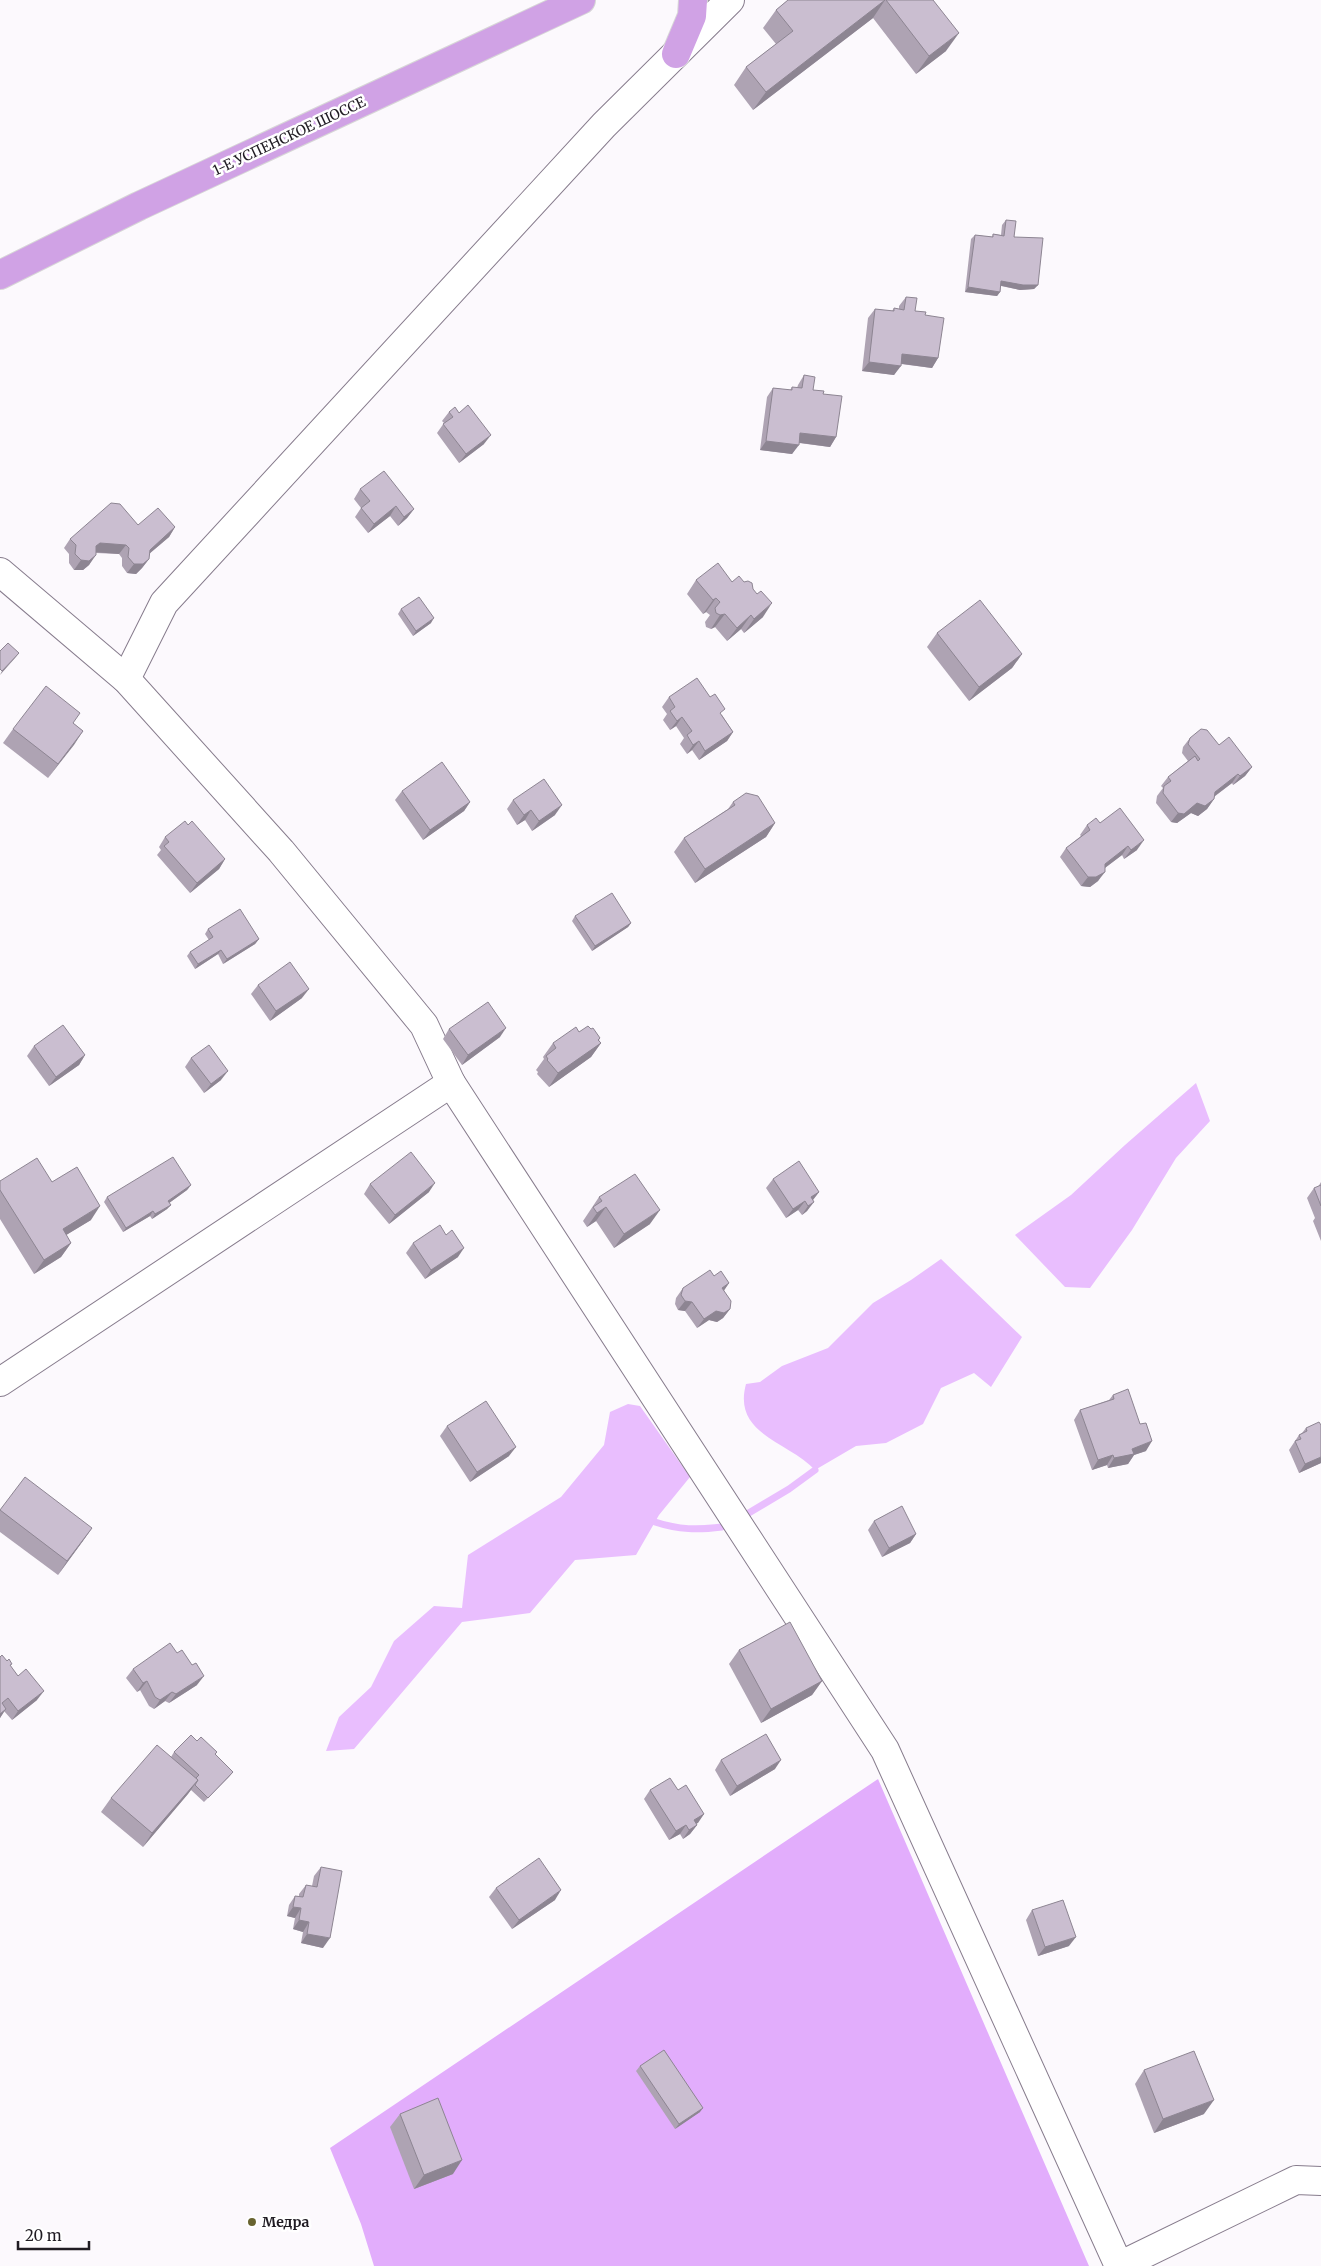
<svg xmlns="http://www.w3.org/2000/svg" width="1321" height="2266" font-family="Merriweather,serif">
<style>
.forest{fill:#e2adfc}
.water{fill:#e9befe}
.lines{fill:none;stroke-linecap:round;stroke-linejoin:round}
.stream{stroke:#e9befe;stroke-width:7}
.minor-casing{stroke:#877c8d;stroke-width:30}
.major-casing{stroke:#d7d6d7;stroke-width:30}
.minor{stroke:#fff;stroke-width:28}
.major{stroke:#d0a2e5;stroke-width:28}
.wall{fill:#aea3b3}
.shaded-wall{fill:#8d8592}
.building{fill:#cabed0;stroke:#8d8592}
.poi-dot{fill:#686330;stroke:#fff;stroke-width:2}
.labels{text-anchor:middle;stroke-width:5;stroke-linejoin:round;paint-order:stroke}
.street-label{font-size:14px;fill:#201c23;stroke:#fff}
.poi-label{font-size:14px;font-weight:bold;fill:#201c23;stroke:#fff;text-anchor:start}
</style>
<rect width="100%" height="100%" fill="#fcf9fd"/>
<polygon class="forest" points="878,1779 1089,2266 374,2266 361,2224 330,2148"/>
<g class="water">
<polygon points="1196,1083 1210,1121 1176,1158 1132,1230 1090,1288 1065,1287 1015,1235 1071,1195 1125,1145"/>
<path d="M941 1259 1022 1337 991 1387 974 1373 941 1388 923 1424 886 1443 856 1446 815 1470C790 1442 732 1435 746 1384L760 1382 782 1366 828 1348 873 1303 911 1280Z"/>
<polygon points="628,1404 640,1406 690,1477 659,1515 636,1555 575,1560 530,1613 462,1622 354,1749 326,1751 339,1717 371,1687 394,1641 434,1606 462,1608 468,1555 561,1497 604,1445 610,1412"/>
</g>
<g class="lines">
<g class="stream">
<polyline points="742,1517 789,1489 815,1470"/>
<path d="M655 1522C679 1530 698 1530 722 1527"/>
</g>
<defs>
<g id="minor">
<polyline points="0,572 126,679 281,851 424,1025 451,1083 0,1382"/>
<polyline points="126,679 164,603 604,125 730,0"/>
<polyline points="451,1083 885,1750 1119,2266"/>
<polyline points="1119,2266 1296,2180 1321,2181"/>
</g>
<g id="major">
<polyline points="676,54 692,16 693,0"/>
<polyline points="0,275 139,206 581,0"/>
</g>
</defs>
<use href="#minor" class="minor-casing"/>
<use href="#major" class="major-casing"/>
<use href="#minor" class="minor"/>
<use href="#major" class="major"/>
</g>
<g class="wall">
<polygon points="788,0 933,0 946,51 916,74 873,18 753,110 734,85 746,67 776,44 763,28 776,10"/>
<polygon points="1006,220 1038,285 1034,289 1020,290 1001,286 1000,292 997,296 965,292 971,239 975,235 992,237 993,234 1001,235 1002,225"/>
<polygon points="906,297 915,311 925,315 938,358 932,368 901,364 894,375 862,371 868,318 875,309 892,311 894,308 899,309 899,306"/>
<polygon points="804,375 813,390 823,394 836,437 830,447 799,443 792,454 760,450 767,397 773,388 790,390 792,387 797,388 798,385"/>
<polygon points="449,412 484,444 459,463 437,433 444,423 442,421"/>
<polygon points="360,489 414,509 407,518 398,526 390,516 368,533 355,517 361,508 354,499"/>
<polygon points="138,525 175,527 169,537 149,554 149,559 142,568 136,574 127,573 122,566 122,558 119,554 96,553 89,565 83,570 74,570 69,563 69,554 64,548 70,539"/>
<polygon points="696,580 732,582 753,589 763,617 744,633 741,629 727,641 715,627 711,629 706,627 705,622 710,615 706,612 703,614 687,594"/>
<polygon points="401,609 431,623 413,636 398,614"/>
<polygon points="937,633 1022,654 1012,668 969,701 927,647"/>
<polygon points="669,697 722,715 733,732 727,741 699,760 692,750 687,754 680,744 684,738 676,726 670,730 663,720 667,714 662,707"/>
<polygon points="73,723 83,731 48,778 3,743 13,729"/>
<polygon points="1190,738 1219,745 1252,767 1245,776 1233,785 1232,783 1214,797 1214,799 1207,809 1198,816 1191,813 1177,823 1171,822 1156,803 1157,796 1163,788 1161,786 1168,777 1188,761 1182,753 1183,747"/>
<polygon points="402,791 470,802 464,811 423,840 395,800"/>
<polygon points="513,800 555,815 532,831 525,820 517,825 507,809"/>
<polygon points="733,802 775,823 766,837 695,883 674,852 684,838 728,809"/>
<polygon points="1100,823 1137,850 1124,859 1122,855 1105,868 1098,881 1090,887 1081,886 1060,857 1066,848 1081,836 1080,835 1087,825"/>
<polygon points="165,837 225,859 219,869 190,893 157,855 161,850 159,847"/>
<polygon points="575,916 631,923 628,927 592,951 572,921"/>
<polygon points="208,929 259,939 255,944 223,964 218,954 195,969 187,956 190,952 209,940 205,934"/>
<polygon points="258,985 302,998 270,1021 251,994"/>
<polygon points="449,1029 500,1037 462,1065 443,1039"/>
<polygon points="579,1032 600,1038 599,1040 601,1043 591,1057 549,1087 537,1074 538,1072 536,1070 544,1059 543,1057 553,1043"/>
<polygon points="34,1046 85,1055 79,1065 49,1086 27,1056"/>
<polygon points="191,1058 221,1080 204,1093 185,1067"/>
<polygon points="773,1179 819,1192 813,1200 807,1211 802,1215 798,1210 786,1218 766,1188"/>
<polygon points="0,1181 52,1182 91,1220 66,1235 71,1243 61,1257 34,1274 0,1219"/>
<polygon points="1321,1182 1321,1241 1313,1221 1315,1218 1307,1198 1314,1188 1318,1187"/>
<polygon points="370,1184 429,1192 389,1224 364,1194"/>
<polygon points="191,1185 187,1190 169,1203 171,1205 167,1209 152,1219 150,1216 123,1232 104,1202 107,1197"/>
<polygon points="599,1197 650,1224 614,1248 596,1221 587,1227 583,1221"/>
<polygon points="413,1243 458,1257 425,1279 406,1253"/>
<polygon points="714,1276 729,1283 724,1290 730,1309 723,1318 717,1322 709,1320 697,1328 685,1311 678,1310 675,1304 676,1298 683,1288"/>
<polygon points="1113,1395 1146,1451 1134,1455 1128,1464 1108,1468 1107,1465 1092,1470 1074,1420 1080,1410 1109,1400"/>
<polygon points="447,1426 509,1456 470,1482 440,1436"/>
<polygon points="1306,1428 1321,1463 1299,1473 1289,1450 1299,1435 1302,1433"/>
<polygon points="0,1510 92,1528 58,1575 0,1532"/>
<polygon points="874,1521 916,1534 910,1543 882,1557 868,1530"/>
<polygon points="739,1650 822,1681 812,1695 761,1723 729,1664"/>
<polygon points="0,1657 10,1666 37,1700 12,1720 4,1711 0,1718"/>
<polygon points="133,1669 197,1685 169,1703 165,1701 154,1709 149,1706 140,1690 137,1692 126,1678"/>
<polygon points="197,1741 217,1752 215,1755 233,1772 229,1777 204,1802 191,1790 143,1847 101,1812 111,1798 171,1757 174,1752"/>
<polygon points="721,1760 775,1769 730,1796 715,1770"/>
<polygon points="650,1790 678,1790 704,1814 696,1824 697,1825 690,1834 683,1839 680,1834 669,1840 644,1799"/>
<polygon points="321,1867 323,1948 301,1943 303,1932 293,1929 295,1918 287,1916 289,1905 295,1896 299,1896 299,1894 306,1885 312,1886 314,1876"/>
<polygon points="496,1888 555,1900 512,1929 489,1897"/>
<polygon points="1032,1910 1069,1946 1038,1956 1026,1920"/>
<polygon points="640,2066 700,2112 675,2129 636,2071"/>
<polygon points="1144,2070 1204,2114 1154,2133 1135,2084"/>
<polygon points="400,2114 453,2174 414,2189 390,2127"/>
</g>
<g class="shaded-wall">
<polygon points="885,0 873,18 753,110 766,92"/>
<polygon points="959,33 946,51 916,74 929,56"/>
<polygon points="1001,281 1038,285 1034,289 1020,290 998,285"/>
<polygon points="968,287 1000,292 997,296 965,292"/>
<polygon points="902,354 938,358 932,368 896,363"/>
<polygon points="869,362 901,366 894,375 862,371"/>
<polygon points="800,433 836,437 830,447 794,442"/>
<polygon points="491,435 484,444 459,463 466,454"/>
<polygon points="766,441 799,445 792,454 760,450"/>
<polygon points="396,506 390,516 368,533 374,524"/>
<polygon points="414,509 407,518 398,526 404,517"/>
<polygon points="175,527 169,537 143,559 150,550"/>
<polygon points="100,543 126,545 119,554 93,552 96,546"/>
<polygon points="96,555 89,565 83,570 74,570 81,560"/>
<polygon points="149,559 142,568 136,574 127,573 134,564"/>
<polygon points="716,598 706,612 703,614 713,600"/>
<polygon points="772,603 763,617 744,633 754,619"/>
<polygon points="725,614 715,627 711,629 720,615"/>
<polygon points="751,615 741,629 727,641 737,628"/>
<polygon points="434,618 431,623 413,636 416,631"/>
<polygon points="19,653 15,658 0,675 2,671"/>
<polygon points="1022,654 1012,668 969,701 979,687"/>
<polygon points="682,717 676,726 670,730 677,721"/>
<polygon points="83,731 74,745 48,778 58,764"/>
<polygon points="733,732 727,741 699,760 705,751"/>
<polygon points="699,741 692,750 687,754 693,745"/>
<polygon points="1252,767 1245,776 1233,785 1240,776"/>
<polygon points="1238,774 1232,783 1208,801 1215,792"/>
<polygon points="1214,799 1207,809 1198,816 1191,813 1177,823 1171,822 1178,813 1197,803"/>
<polygon points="470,802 464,811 423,840 430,830"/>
<polygon points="562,805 555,815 532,831 539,821"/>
<polygon points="531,810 525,820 517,825 524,815"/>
<polygon points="775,823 766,837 695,883 705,869"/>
<polygon points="1144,840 1137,850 1124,859 1131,850"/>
<polygon points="1128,846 1122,855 1098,873 1105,864"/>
<polygon points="225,859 219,869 190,893 197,883"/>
<polygon points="1105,872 1098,881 1090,887 1081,886 1088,877"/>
<polygon points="631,923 628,927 592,951 595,946"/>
<polygon points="259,939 255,944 223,964 227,959"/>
<polygon points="221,950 218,954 195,969 198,964"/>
<polygon points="309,989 302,998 270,1021 276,1011"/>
<polygon points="506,1028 500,1037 462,1065 468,1055"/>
<polygon points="600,1038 593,1048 601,1043 591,1057 549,1087 558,1073"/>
<polygon points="85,1055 79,1065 49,1086 56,1077"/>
<polygon points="228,1071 221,1080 204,1093 211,1084"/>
<polygon points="435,1183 429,1192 389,1224 395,1215"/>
<polygon points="191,1185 187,1190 165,1206 168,1201"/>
<polygon points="819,1192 812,1201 811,1197"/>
<polygon points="805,1201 798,1210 786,1218 793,1209"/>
<polygon points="814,1202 807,1211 802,1215 808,1206"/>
<polygon points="171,1205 167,1209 152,1219 155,1214"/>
<polygon points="100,1206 91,1220 53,1243 63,1229"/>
<polygon points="606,1207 596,1221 587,1227 597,1213"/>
<polygon points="660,1210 650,1224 614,1248 624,1234"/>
<polygon points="153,1211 150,1216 123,1232 126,1228"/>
<polygon points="71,1243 61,1257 34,1274 44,1260"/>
<polygon points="464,1248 458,1257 425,1279 431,1270"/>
<polygon points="729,1283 723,1292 722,1288"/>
<polygon points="685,1301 692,1302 685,1311 678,1310"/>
<polygon points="730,1309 723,1318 717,1322 709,1320 697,1328 704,1319 716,1311"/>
<polygon points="1152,1441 1146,1451 1134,1455 1128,1464 1108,1468 1114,1458 1132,1449"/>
<polygon points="516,1447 509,1456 470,1482 477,1472"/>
<polygon points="1113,1455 1107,1465 1092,1470 1098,1460"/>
<polygon points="1321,1457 1321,1463 1299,1473 1305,1464"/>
<polygon points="92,1528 83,1541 58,1575 67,1561"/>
<polygon points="916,1534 910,1543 882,1557 889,1548"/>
<polygon points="204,1676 197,1685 169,1703 176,1694"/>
<polygon points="147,1681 140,1690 137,1692 143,1683"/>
<polygon points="822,1681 812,1695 761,1723 771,1709"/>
<polygon points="44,1691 37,1700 12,1720 18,1711"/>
<polygon points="172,1692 165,1701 154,1709 160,1700"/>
<polygon points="6,1709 0,1718 0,1714"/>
<polygon points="781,1760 775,1769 730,1796 737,1786"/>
<polygon points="198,1780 188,1794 143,1847 152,1833"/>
<polygon points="704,1814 698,1823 688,1828 694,1820"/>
<polygon points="686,1825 680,1834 669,1840 676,1831"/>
<polygon points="697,1825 690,1834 683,1839 689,1830"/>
<polygon points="561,1890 555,1900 512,1929 519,1920"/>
<polygon points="293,1907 301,1908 295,1918 287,1916"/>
<polygon points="299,1920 309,1922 303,1932 293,1929"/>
<polygon points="307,1934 330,1938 323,1948 301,1943"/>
<polygon points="1076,1937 1069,1946 1038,1956 1045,1947"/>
<polygon points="1214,2100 1204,2114 1154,2133 1163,2119"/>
<polygon points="703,2108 700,2112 675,2129 679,2124"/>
<polygon points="462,2160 453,2174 414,2189 424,2175"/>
</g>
<g class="building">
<polygon points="788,0 885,0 766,92 746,67 793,31 776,10"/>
<polygon points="886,0 933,0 959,33 929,56"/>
<polygon points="1006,220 1016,221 1014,237 1043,238 1038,285 1023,285 1001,281 1000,292 968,287 975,235 993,237 993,234 1004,236"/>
<polygon points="906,297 917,298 915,311 926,312 925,315 944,318 938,358 902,354 901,366 869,362 875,309 894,311 894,308 904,310"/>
<polygon points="804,375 815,377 813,390 824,391 823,394 842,396 836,437 800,433 799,445 766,441 773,388 792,390 792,387 802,388"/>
<polygon points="468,405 491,435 466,454 443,424 453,417 449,412 455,407 459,413"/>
<polygon points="384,471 414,509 404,517 396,506 374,524 361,508 370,501 360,489"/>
<polygon points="111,503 120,504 138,525 158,508 175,527 150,550 149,559 143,564 134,564 128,557 129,548 126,545 100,543 96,546 96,555 89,561 81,560 75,554 76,545 70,539"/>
<polygon points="718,563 732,582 739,576 744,582 748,581 752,583 753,589 757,594 761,591 772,603 754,619 751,615 737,628 725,614 720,615 716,613 715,608 720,602 716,598 713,600 696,580"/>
<polygon points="419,597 434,618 416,631 401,609"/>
<polygon points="980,600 1022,654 979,687 937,633"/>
<polygon points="8,643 19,653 2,671 0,669 0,651"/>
<polygon points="697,678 710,697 715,694 725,709 720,713 733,732 705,751 699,741 693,745 687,735 692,731 682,717 677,721 670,711 675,707 669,697"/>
<polygon points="46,686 80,713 73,723 83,731 58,764 13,729"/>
<polygon points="1201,729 1207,730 1219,745 1229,737 1252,767 1240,776 1238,774 1215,792 1214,799 1205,806 1197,803 1184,814 1178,813 1163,793 1164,786 1171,781 1168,777 1195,756 1198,761 1200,759 1188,744 1190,738"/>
<polygon points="442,762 470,802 430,830 402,791"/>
<polygon points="544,779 562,805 539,821 531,810 524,815 513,800"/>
<polygon points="746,793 758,796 775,823 705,869 684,838 735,805 733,802"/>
<polygon points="1120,808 1144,840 1131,850 1128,846 1105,864 1105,872 1096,877 1088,877 1066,848 1090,830 1087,825 1096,818 1100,823"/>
<polygon points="185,821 188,825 192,821 225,859 197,883 164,846 169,842 165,837"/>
<polygon points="612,893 631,923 595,946 575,916"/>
<polygon points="240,909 259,939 227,959 221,950 198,964 190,952 213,937 208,929"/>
<polygon points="290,962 309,989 276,1011 258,985"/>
<polygon points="488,1002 506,1028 468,1055 449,1029"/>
<polygon points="63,1025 85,1055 56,1077 34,1046"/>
<polygon points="588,1026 591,1029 593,1028 600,1038 598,1040 601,1043 558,1073 547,1060 548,1059 546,1056 556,1048 553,1043 576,1027 579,1032"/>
<polygon points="209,1045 228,1071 211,1084 191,1058"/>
<polygon points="411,1152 435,1183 395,1215 370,1184"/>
<polygon points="173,1157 191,1185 168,1201 171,1205 155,1214 153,1211 126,1228 107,1197"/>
<polygon points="37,1158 52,1182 77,1167 100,1206 63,1229 71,1243 44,1260 0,1190 0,1181"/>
<polygon points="799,1161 819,1192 811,1197 814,1202 808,1206 805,1201 793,1209 773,1179"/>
<polygon points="635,1174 660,1210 624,1234 606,1207 597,1213 593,1207 602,1201 599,1197"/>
<polygon points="1321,1185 1321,1206 1314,1188"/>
<polygon points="440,1225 446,1235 452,1230 464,1248 431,1270 413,1243"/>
<polygon points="710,1270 714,1276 721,1271 729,1283 722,1288 731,1301 730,1309 724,1313 716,1311 704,1319 692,1302 685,1301 681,1295 683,1288"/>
<polygon points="1128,1389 1140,1424 1146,1423 1152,1441 1132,1449 1134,1454 1114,1458 1113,1455 1098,1460 1080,1410 1114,1399 1113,1395"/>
<polygon points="486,1401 516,1447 477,1472 447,1426"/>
<polygon points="1319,1422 1321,1425 1321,1457 1305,1464 1295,1441 1301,1439 1299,1435 1307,1431 1306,1428"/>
<polygon points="25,1477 92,1528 67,1561 0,1510"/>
<polygon points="902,1506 916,1534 889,1548 874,1521"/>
<polygon points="790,1622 822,1681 771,1709 739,1650"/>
<polygon points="170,1643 177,1653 182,1650 192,1665 196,1663 204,1676 176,1694 172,1692 160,1700 155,1697 147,1681 143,1683 133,1669"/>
<polygon points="2,1655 7,1661 9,1659 12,1664 10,1665 18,1676 26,1669 44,1691 18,1711 8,1698 2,1703 6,1709 0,1714 0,1657"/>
<polygon points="766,1734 781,1760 737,1786 721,1760"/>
<polygon points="191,1735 197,1741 201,1737 217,1752 215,1754 233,1772 208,1798 195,1785 198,1780 196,1778 199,1775 174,1752"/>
<polygon points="157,1745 198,1780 152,1833 111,1798"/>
<polygon points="670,1778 678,1790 686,1785 704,1814 694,1820 697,1825 689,1830 686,1825 676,1831 650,1790"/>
<polygon points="539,1858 561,1890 519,1920 496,1888"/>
<polygon points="321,1867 342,1871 330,1938 307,1934 309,1922 299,1920 301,1908 293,1907 295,1896 303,1897 306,1885 317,1887"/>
<polygon points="1063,1900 1076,1937 1045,1947 1032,1910"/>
<polygon points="664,2050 703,2108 679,2124 640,2066"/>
<polygon points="1194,2051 1214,2100 1163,2119 1144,2070"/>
<polygon points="438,2098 462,2160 424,2175 400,2114"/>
</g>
<circle class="poi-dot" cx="252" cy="2222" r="5"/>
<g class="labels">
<g class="street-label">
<text transform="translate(289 136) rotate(-25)" y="5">1-Е УСПЕНСКОЕ ШОССЕ</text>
</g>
<g class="poi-label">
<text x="262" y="2227">Медра</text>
</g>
</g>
<path d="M18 2241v8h71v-8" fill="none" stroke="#201c23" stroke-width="2.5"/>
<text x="25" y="2241" font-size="15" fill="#201c23" stroke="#ffffff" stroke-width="4" paint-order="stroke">20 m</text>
</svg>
